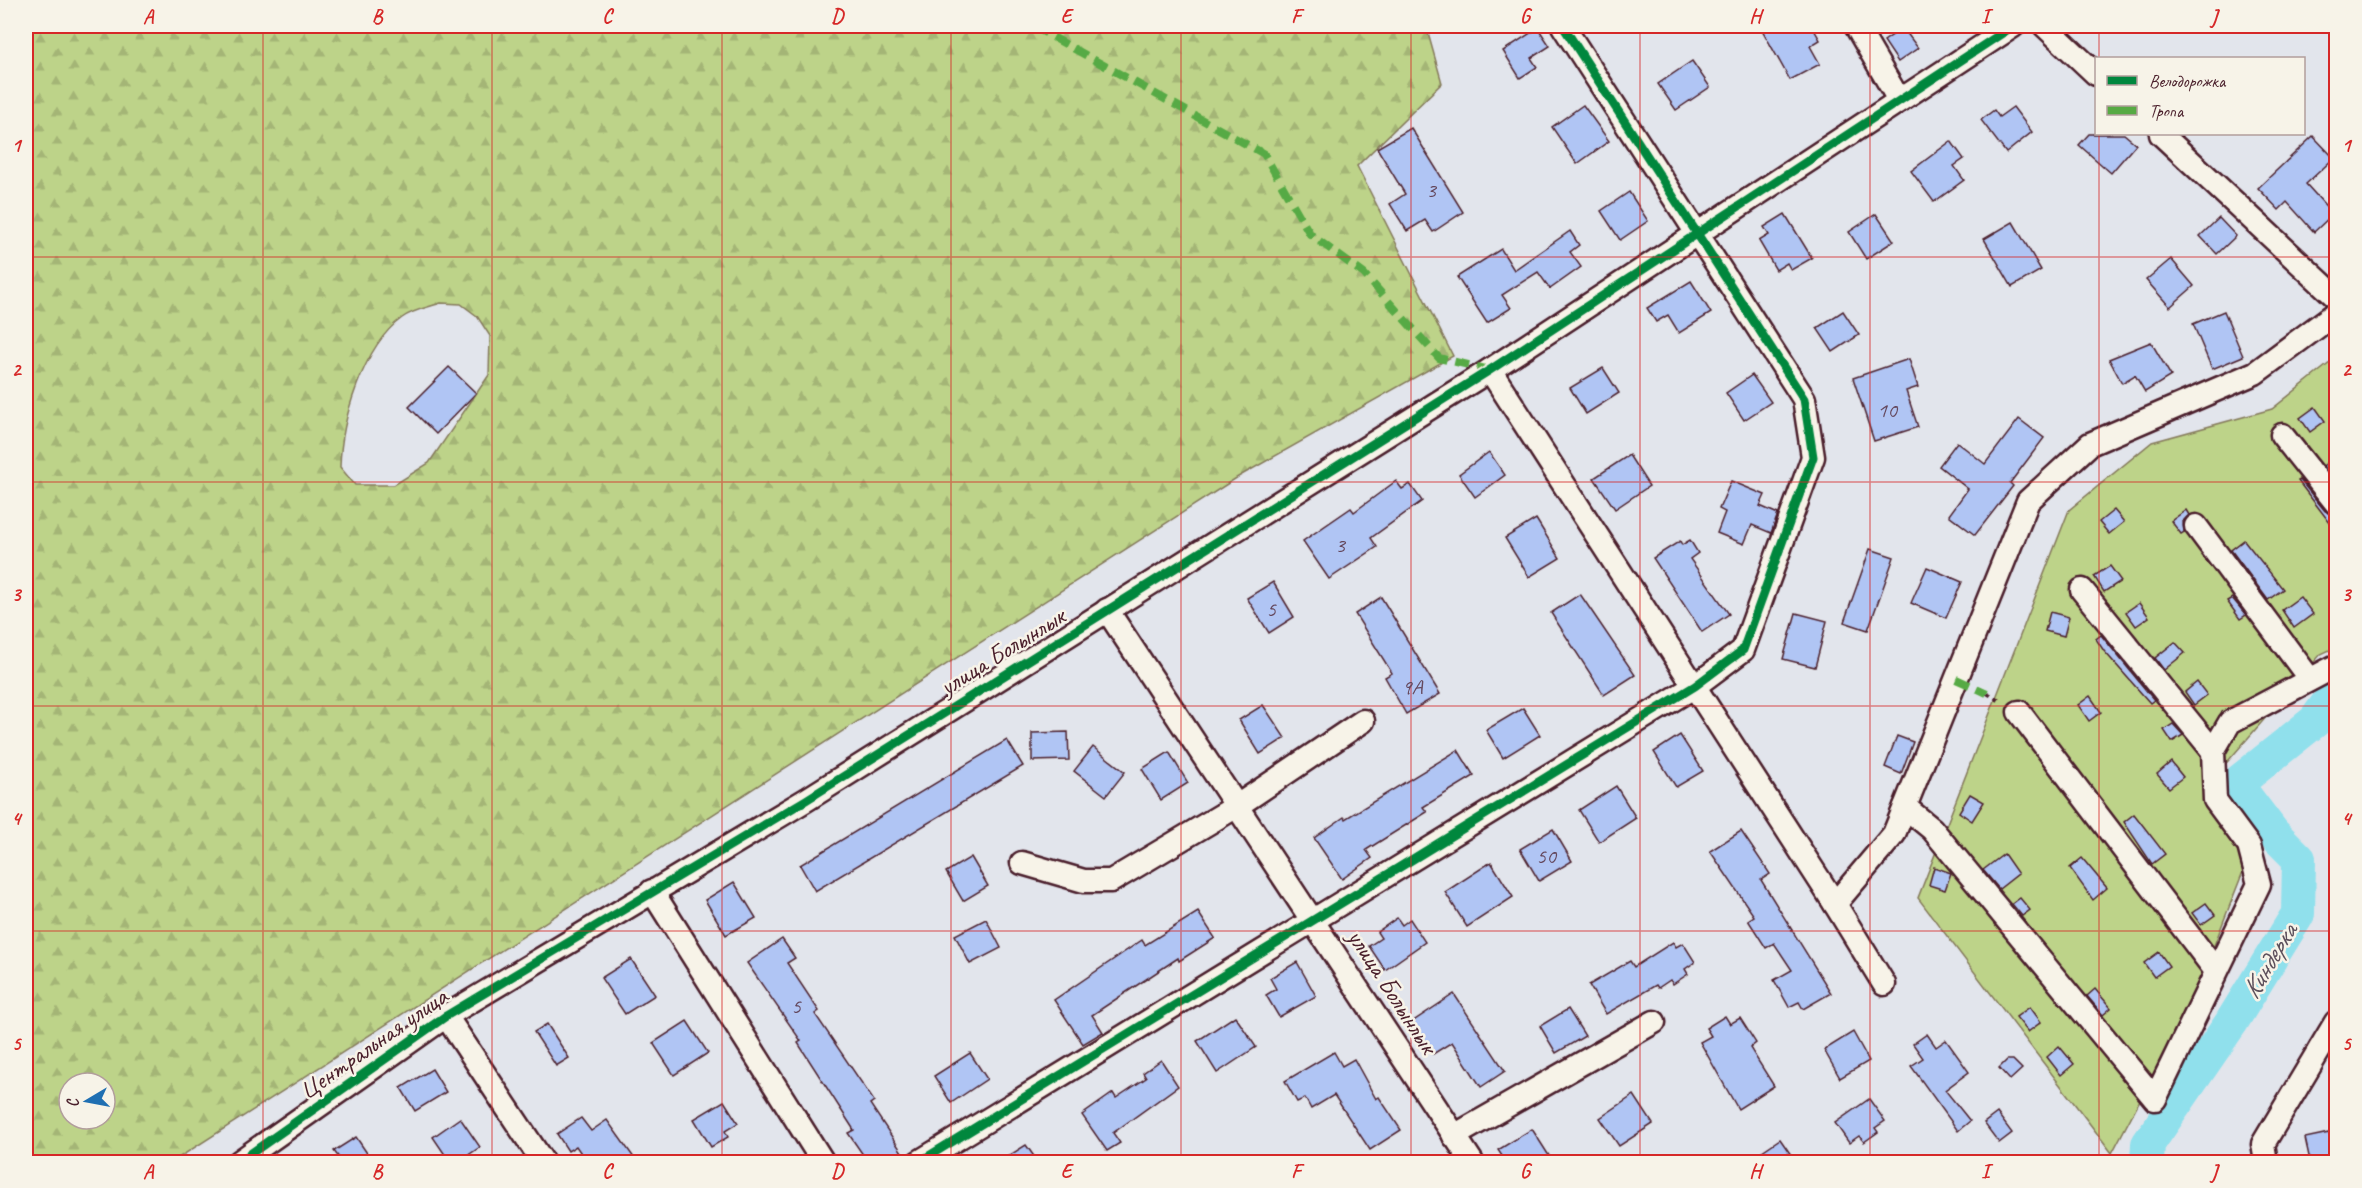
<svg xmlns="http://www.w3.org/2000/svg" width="2362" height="1188" font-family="Caveat,sans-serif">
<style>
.forest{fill:url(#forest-firs);stroke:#84795a;stroke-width:1.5;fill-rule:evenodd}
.garden{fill:#bdd389;stroke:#84795a;stroke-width:1.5}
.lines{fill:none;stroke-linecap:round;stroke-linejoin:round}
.river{stroke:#90e0ec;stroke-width:34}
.building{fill:#b0c5f4;stroke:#4a1f2b;stroke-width:1.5}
.minor-casing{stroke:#4a1f2b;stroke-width:27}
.path{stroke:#4a1f2b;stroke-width:4;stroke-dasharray:4.5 4.5;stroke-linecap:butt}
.minor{stroke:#f7f3e8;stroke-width:22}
.quiet{stroke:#57aa44;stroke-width:8;stroke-dasharray:15 8;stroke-linecap:butt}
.cycleway-casing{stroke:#f7f3e8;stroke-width:13}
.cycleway{stroke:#00873e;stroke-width:9}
.grid{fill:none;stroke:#d62828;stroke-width:1.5;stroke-opacity:0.55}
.labels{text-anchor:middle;stroke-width:5;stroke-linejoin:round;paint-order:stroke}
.number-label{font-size:22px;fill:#64485d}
.street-label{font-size:26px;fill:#4a1f2b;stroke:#f7f3e8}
.water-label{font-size:27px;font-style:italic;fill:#5c4f5b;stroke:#f7f3e8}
.neatline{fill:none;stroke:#d62828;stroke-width:2}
.grid-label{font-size:20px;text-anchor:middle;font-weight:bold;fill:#d62828}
</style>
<defs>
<pattern id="forest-firs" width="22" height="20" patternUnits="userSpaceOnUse" patternTransform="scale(1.5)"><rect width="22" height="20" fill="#bdd389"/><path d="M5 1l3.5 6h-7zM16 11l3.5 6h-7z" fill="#a4b576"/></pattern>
</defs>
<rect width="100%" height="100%" fill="#e2e5ec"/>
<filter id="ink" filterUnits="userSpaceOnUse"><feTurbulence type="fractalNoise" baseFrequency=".0167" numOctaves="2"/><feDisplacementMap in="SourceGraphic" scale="12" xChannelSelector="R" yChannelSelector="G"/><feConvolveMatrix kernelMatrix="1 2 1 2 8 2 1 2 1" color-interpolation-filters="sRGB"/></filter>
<g filter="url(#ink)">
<path class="forest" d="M26 26H1426L1442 83 1357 166 1453 356 1238 477 172 1162H26ZM441 303 461 304 477 316 490 336 489 375 429 463 394 485H355L340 467C341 421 363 346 402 318 412 310 429 307 441 303ZM69 1083H105V1119H69Z"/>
<polygon class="garden" points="2336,358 2336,647 2321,654 2202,791 2246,864 2193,999 2112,1153 1918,898 2069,510 2152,442 2272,409"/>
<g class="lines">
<polyline class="river" points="2147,1162 2148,1144 2231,1023 2298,914 2299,859 2273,833 2236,784 2315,721 2336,692"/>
</g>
<g class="building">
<polygon points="1760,26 1812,26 1820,40 1810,46 1820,64 1790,80"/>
<polygon points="1538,28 1550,46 1531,58 1537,67 1520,78 1503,51"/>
<polygon points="1903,28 1918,48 1898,62 1884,41"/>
<polygon points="1692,61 1710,87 1676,110 1658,84"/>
<polygon points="1583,105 1609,141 1577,164 1552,127"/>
<polygon points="2013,107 2032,132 2006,153 1981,120 1994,110 1999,117"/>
<polygon points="1411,128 1463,212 1433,232 1425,220 1407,231 1390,204 1405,194 1377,148"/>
<polygon points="2089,134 2124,134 2136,144 2111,173 2079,145"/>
<polygon points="2313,136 2334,158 2306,184 2333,214 2314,232 2287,202 2279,210 2258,188"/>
<polygon points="1951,141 1964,159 1954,166 1964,180 1934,202 1911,171"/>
<polygon points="1629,192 1648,221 1620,240 1601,211"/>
<polygon points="1785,214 1812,258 1791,270 1787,263 1776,270 1759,241 1769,235 1764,227"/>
<polygon points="1876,214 1894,241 1866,259 1849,232"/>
<polygon points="2219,218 2236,236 2217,254 2200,236"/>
<polygon points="2013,222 2041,270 2012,287 1984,239"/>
<polygon points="1570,231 1579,245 1570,252 1581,267 1550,289 1538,272 1502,295 1511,308 1487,323 1457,277 1501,249 1514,270"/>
<polygon points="2171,259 2194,286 2170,307 2146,280"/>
<polygon points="1691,281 1711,313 1679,333 1668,315 1656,322 1647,308"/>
<polygon points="1843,311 1859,335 1833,352 1817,328"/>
<polygon points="2224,311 2243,356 2212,369 2193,324"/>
<polygon points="2151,342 2171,376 2145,392 2135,375 2122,383 2109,359"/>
<polygon points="1909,359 1918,387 1906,391 1918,427 1874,441 1853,378"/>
<polygon points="449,367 476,393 436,434 409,407"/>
<polygon points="1603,368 1619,393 1586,414 1570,388"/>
<polygon points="1752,375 1771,402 1744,420 1726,393"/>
<polygon points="2315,407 2325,421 2310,432 2300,418"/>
<polygon points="2019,419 2044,438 2010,483 2013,486 1975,535 1949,515 1968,489 1939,466 1957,442 1985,464"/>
<polygon points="1489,452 1505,475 1475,497 1459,474"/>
<polygon points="1629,455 1649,486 1615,509 1594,478"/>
<polygon points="2337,456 2337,482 2323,466"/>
<polygon points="2300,480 2325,511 2337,516 2337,532 2298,481"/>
<polygon points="1396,481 1402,489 1410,484 1422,501 1371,538 1377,547 1329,579 1303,541 1351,508 1354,512"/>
<polygon points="1731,481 1765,495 1760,506 1778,514 1771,533 1752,525 1744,544 1717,533 1725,512 1719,509"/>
<polygon points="2114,510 2124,522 2109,534 2099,522"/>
<polygon points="2186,510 2189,515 2183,521 2184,532 2181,534 2171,521"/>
<polygon points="1536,519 1560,558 1529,577 1505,538"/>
<polygon points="1690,540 1698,553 1690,559 1729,614 1702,632 1653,558 1680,541 1682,545"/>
<polygon points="2244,540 2283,589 2268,600 2231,550"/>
<polygon points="1870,549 1894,557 1868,630 1844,622"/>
<polygon points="2110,566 2121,581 2104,592 2094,576"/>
<polygon points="1927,567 1962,582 1946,618 1911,603"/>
<polygon points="1273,582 1294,617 1269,633 1247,598"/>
<polygon points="1580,594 1635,675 1604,695 1551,613"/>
<polygon points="1381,597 1440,694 1406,714 1385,677 1392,673 1355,614"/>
<polygon points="2300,597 2313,614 2294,628 2282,610"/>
<polygon points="2232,598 2246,615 2240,619 2227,601"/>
<polygon points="2139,603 2149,617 2136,626 2126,612"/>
<polygon points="2050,612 2069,617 2064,636 2045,631"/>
<polygon points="1796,613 1827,621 1815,667 1783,659"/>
<polygon points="2101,635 2154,700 2150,703 2104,651 2096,639"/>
<polygon points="2175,642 2185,653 2164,670 2155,658"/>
<polygon points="2197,682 2207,695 2194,705 2185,692"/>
<polygon points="2090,696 2101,712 2089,721 2078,705"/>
<polygon points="1263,705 1285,738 1260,754 1239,720"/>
<polygon points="1523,708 1540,735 1503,758 1486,730"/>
<polygon points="2173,724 2183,735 2172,742 2164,730"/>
<polygon points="1068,732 1069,760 1032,761 1032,733"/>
<polygon points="1680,735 1703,771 1676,787 1654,752"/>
<polygon points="1897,736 1913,742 1901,774 1885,767"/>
<polygon points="1007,740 1023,766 815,891 800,865"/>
<polygon points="1093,747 1125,772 1106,796 1074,771"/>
<polygon points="1458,750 1474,776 1423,807 1427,812 1366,850 1372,858 1342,879 1314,838 1344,817 1345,819"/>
<polygon points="1169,752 1188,783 1161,800 1142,769"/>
<polygon points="2171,762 2183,777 2169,788 2157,774"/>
<polygon points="1616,786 1636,818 1599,842 1579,810"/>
<polygon points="1970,794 1984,802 1972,821 1959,812"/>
<polygon points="2134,814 2165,854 2152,864 2124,822"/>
<polygon points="1553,829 1572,861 1539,881 1520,849"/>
<polygon points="1741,831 1770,874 1761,880 1831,993 1803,1009 1799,1002 1789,1007 1774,980 1792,970 1774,943 1766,948 1748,920 1754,916 1710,851"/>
<polygon points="2004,854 2018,874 1999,889 1983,870"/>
<polygon points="971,857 988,886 963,901 946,872"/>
<polygon points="2082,858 2107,888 2093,900 2070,868"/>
<polygon points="1491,862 1513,897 1467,927 1445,892"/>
<polygon points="1934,867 1951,873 1945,890 1929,885"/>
<polygon points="734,882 756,918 726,935 705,900"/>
<polygon points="2020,898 2030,910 2022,916 2012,904"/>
<polygon points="2206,903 2215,915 2201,925 2192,913"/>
<polygon points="1198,912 1215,938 1179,961 1178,958 1092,1015 1103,1032 1083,1044 1054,1000 1142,940 1145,945"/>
<polygon points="1397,918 1402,925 1410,919 1425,942 1385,970 1369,946 1381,938 1377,932"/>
<polygon points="986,919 1001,948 970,964 955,935"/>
<polygon points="782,939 795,958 787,963 819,1011 815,1014 874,1101 870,1104 902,1152 886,1162 868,1162 848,1133 854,1130 798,1043 801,1041 747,963"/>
<polygon points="1673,942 1676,947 1683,943 1695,962 1685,969 1688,974 1673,984 1670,980 1658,988 1656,985 1606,1014 1589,985 1630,961 1634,967"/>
<polygon points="2159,952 2169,966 2154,977 2144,963"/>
<polygon points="631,959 655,995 625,1014 601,978"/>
<polygon points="1297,962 1316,996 1279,1017 1266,995 1276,989 1270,978"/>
<polygon points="2095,989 2111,1008 2103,1015 2087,996"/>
<polygon points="1454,994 1505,1071 1481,1087 1452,1042 1433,1054 1412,1022"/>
<polygon points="2030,1007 2041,1022 2028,1032 2016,1017"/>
<polygon points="1568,1009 1585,1036 1556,1053 1540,1026"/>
<polygon points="1235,1016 1256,1047 1217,1073 1197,1041"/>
<polygon points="1725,1016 1730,1024 1740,1018 1756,1043 1750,1048 1774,1086 1738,1109 1700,1042 1711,1036 1706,1028"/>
<polygon points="687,1021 708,1053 674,1075 653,1043"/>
<polygon points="547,1024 569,1058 556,1066 534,1032"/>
<polygon points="1853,1032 1869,1061 1840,1078 1824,1050"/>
<polygon points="1927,1034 1936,1047 1946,1040 1969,1072 1945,1090 1970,1121 1958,1131 1911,1066 1923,1058 1913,1044"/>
<polygon points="2059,1046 2074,1064 2061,1075 2047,1057"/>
<polygon points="1334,1052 1342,1066 1354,1059 1376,1099 1379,1097 1401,1130 1370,1150 1334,1095 1311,1109 1305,1098 1297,1102 1285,1081"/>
<polygon points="970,1053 987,1079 951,1103 934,1076"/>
<polygon points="1161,1060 1178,1086 1113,1133 1120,1143 1107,1151 1082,1115 1113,1093 1116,1098 1146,1078 1143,1073"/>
<polygon points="2007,1060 2013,1060 2022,1069 2010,1080 1999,1068"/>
<polygon points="432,1069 446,1092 415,1111 401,1088"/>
<polygon points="1634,1095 1653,1124 1619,1146 1600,1118"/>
<polygon points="1869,1099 1885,1121 1875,1128 1878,1132 1864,1142 1859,1136 1849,1143 1835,1123"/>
<polygon points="724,1101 738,1123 725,1131 728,1137 711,1147 694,1119"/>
<polygon points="1997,1113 2012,1133 1999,1143 1984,1123"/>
<polygon points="460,1118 480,1147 458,1162 450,1162 433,1137"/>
<polygon points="581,1118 591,1131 607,1120 637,1162 587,1162 576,1146 568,1151 557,1134"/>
<polygon points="1532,1129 1553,1162 1506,1162 1498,1150"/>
<polygon points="2329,1133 2334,1157 2310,1161 2305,1138"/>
<polygon points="356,1137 373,1162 342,1162 334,1151"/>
<polygon points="1780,1139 1796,1162 1746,1162"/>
<polygon points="1026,1145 1038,1162 999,1162"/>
</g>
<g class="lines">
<defs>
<g id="minor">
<polyline points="1856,26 1899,100"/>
<polyline points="2045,26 2096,74"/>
<polyline points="2161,134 2336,297"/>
<polyline points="1490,370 1835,904"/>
<polyline points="2282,435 2336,503"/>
<polyline points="2196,526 2309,678"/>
<polyline points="2082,590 2213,751"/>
<polyline points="1107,610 1472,1162"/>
<polyline points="2019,712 2216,971"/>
<polyline points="1905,807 1932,829 2155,1099 2259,884 2249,846 2215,800 2213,751 2230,722 2336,666"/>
<polyline points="1022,863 1084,881 1111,881 1237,806 1363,721"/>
<polyline points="652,891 823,1162"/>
<polyline points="1884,984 1835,904 1894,834 2028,501 2090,444 2255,373 2336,313"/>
<polyline points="446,1016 543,1162"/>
<polyline points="1454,1136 1654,1022"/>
<polyline points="239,1162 446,1016 806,800 1490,370 2013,26"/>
<polyline points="919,1162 1695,686 1743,650 1813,457 1804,399 1563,26"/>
<polyline points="2266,1162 2263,1144 2336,1022"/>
</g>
</defs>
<use href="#minor" class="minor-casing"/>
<polyline class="path" points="1987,693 2002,702"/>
<use href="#minor" class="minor"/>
<g class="quiet">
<polyline points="1033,26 1264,154 1310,234 1364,274 1439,358 1490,370"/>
<polyline points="1956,679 1987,693"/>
</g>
<defs>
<g id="cycleway">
<polyline points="239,1162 446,1016 806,800 1490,370 2013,26"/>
<polyline points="919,1162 1695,686 1743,650 1813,457 1804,399 1563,26"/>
</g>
</defs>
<use href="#cycleway" class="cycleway-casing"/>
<use href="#cycleway" class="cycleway"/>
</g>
</g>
<path class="grid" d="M263 26V1162M492 26V1162M722 26V1162M951 26V1162M1181 26V1162M1411 26V1162M1640 26V1162M1870 26V1162M2099 26V58M2099 134V1162M26 257H2336M26 482H2336M26 706H2336M26 931H2336"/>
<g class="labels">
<g class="number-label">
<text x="1431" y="197">3</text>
<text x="1887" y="417">10</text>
<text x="1340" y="552">3</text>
<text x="1271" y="616">5</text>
<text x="1412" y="694">9А</text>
<text x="1546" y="863">50</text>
<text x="796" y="1013">5</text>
</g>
<g class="street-label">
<text transform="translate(1002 651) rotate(-32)" y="9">улица Болынлык</text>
<text transform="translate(1393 991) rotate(57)" y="9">улица Болынлык</text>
<text transform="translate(373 1043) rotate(-35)" y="9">Центральная улица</text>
</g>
<g class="water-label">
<text transform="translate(2269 961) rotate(-59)" y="9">Киндерка</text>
</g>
</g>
<rect width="2362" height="1188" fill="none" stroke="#f7f3e8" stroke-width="66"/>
<rect x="2095" y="57" width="210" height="78" fill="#f7f3e8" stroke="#b29e9c" stroke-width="1.5"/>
<rect x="2107" y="76" width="30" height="9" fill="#00873e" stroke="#b29e9c" stroke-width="1.5"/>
<text x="2149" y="87" font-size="18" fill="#4a1f2b">Велодорожка</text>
<rect x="2107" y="106" width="30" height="9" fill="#57aa44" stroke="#b29e9c" stroke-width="1.5"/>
<text x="2149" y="117" font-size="18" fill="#4a1f2b">Тропа</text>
<g transform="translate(87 1101) rotate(260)"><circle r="28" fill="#f7f3e8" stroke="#b29e9c" stroke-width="1.5"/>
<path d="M0-4.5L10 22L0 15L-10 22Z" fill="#1f6fb2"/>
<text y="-9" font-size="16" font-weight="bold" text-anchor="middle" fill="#4a1f2b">С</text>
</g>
<rect x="33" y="33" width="2296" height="1122" class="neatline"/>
<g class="grid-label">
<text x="148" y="23">A</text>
<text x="377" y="23">B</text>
<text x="607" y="23">C</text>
<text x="837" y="23">D</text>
<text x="1066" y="23">E</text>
<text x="1296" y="23">F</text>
<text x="1525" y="23">G</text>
<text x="1755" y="23">H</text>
<text x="1985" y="23">I</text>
<text x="2214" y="23">J</text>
<text x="16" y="152">1</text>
<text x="2346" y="152">1</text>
<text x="16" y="376">2</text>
<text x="2346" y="376">2</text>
<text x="16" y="601">3</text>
<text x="2346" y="601">3</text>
<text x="16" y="825">4</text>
<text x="2346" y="825">4</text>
<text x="16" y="1050">5</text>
<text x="2346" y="1050">5</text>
<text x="148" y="1178">A</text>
<text x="377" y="1178">B</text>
<text x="607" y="1178">C</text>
<text x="837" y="1178">D</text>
<text x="1066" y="1178">E</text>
<text x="1296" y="1178">F</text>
<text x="1525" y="1178">G</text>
<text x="1755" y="1178">H</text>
<text x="1985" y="1178">I</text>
<text x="2214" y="1178">J</text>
</g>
</svg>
